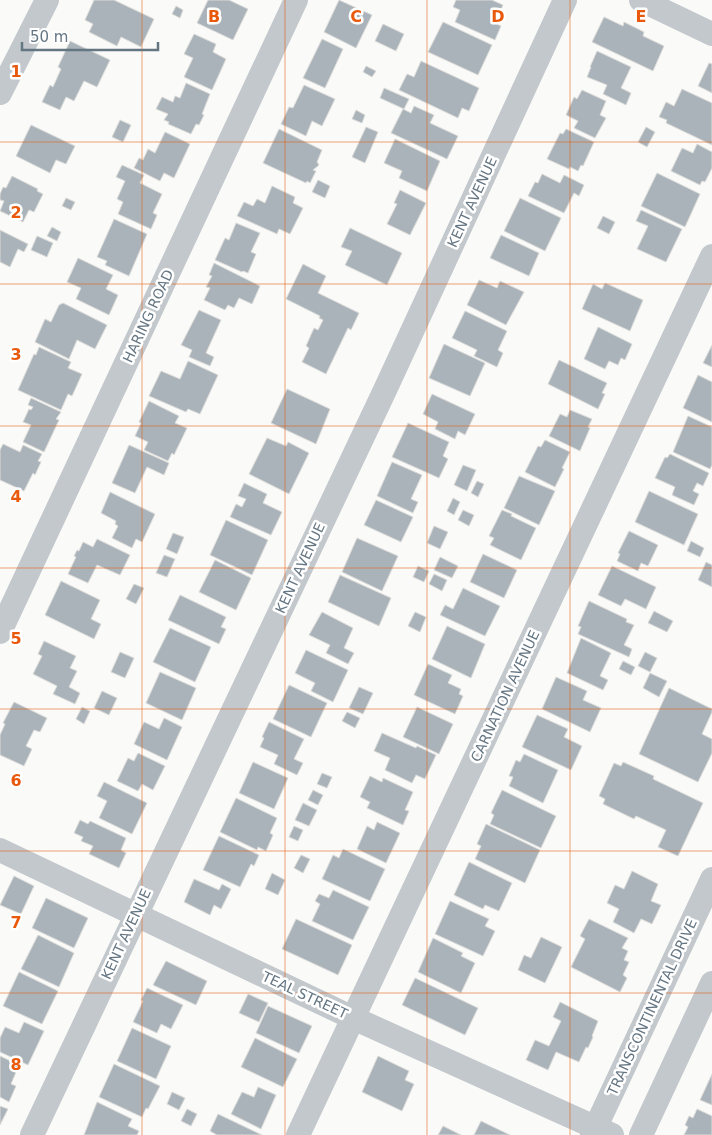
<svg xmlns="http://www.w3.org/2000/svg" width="712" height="1135" font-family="'DejaVu Sans',sans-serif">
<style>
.building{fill:#aab3b9;stroke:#dcdcda}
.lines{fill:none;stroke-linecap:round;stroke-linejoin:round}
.minor{stroke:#c3c8cc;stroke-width:24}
.grid{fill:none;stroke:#e8590c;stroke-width:1;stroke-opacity:0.55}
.labels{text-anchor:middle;stroke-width:5;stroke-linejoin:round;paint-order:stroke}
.street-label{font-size:14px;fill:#657683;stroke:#fff}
.grid-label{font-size:16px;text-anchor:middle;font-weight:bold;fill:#e8590c;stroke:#fff;stroke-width:5;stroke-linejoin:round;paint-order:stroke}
</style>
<rect width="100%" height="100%" fill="#fafaf8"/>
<g class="building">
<polygon points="94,0 114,0 154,19 141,47 121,37 117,46 89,32 93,24 85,20"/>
<polygon points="208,0 229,0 248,9 233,40 197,23"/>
<polygon points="339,0 372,15 356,48 324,32"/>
<polygon points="456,0 492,0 503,5 495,23 501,26 495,40 455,22 460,10 453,7"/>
<polygon points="176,6 183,10 180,18 172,14"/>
<polygon points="604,17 623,26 624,22 644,32 643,36 664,46 653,71 592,42"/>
<polygon points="443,22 492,45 478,75 428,52"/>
<polygon points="383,24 404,34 396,51 375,41"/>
<polygon points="194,34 216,44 213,52 226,59 212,90 184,77 193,58 184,54"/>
<polygon points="322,39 343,49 325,88 303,78"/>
<polygon points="70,41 110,60 97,87 84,81 74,101 66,97 60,110 42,102 50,85 53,87 61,69 58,67"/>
<polygon points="597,51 631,67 621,88 631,93 626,105 603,94 607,85 587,77 591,67 590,67"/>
<polygon points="421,61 479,88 469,111 462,108 458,118 399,90 407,74 414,77"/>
<polygon points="709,63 712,64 712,93 698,86"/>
<polygon points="366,66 376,71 372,77 363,72"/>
<polygon points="186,83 210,94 202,114 204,115 199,125 196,124 191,134 168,124 169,122 164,120 168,114 156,109 162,97 173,102 175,96 180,98"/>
<polygon points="304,85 335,99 322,126 312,121 306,136 281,124 289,107 293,108"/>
<polygon points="384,88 409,99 404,109 380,98"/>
<polygon points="682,89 712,103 712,145 666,123 667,120 659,117 666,102 674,106"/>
<polygon points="582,90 606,101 600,115 606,118 595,138 574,128 578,121 566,115 574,97 577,99"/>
<polygon points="414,106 434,115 430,123 458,136 447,159 391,133 403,109 411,113"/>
<polygon points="356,110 365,115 362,123 352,119"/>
<polygon points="120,120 131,125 123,142 112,137"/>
<polygon points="31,125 75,146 66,164 56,160 50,173 16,156"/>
<polygon points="366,127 378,132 365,163 352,157"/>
<polygon points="646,127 655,132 647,147 638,142"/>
<polygon points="279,129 322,150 317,162 319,165 313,170 316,171 310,183 307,181 306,183 263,163"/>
<polygon points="566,129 594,142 583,166 581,165 578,171 570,167 569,169 547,159 560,133 563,134"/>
<polygon points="165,132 190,144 174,178 164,173 160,181 134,168 139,158 143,160 148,149 155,153"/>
<polygon points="395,139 440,161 427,191 399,178 402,171 384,163"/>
<polygon points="697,144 712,152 712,168 705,182 702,181 700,185 671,171 682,148 693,153"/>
<polygon points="122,165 144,175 140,183 162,194 153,213 157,215 151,229 118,214 123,202 117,199 125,181 116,177"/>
<polygon points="657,173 700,194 685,227 641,206"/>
<polygon points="542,174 560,183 564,175 584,185 579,196 574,193 564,213 528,196 535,182 538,183"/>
<polygon points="12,176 38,189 37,191 43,194 34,212 29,210 23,222 0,211 4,201 0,200 0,194 3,187 6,188"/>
<polygon points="318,180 330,186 325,198 312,192"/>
<polygon points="272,186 295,197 293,203 303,208 290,234 279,229 277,234 237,216 244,202 253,206 257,199 265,203"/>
<polygon points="400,190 426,203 410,235 387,224 397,204 394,203"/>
<polygon points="66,198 75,202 71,210 62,206"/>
<polygon points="520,198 561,218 545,251 504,231"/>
<polygon points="641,210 682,229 666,262 637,249 648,226 636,221"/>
<polygon points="603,216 615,222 609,234 597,228"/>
<polygon points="114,219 147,234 129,276 105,265 107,261 97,257"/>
<polygon points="236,223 260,233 251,252 256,254 248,273 243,271 242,272 215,260 225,238 229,240"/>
<polygon points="52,227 61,232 57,241 47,236"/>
<polygon points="350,228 402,253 387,285 345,265 352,251 341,247"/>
<polygon points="0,230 28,244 24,252 18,249 10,267 0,262"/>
<polygon points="501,235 539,253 529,276 490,258"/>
<polygon points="37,236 53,243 47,257 31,250"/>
<polygon points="78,258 113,275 106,289 118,295 109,315 76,299 81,288 67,282"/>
<polygon points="214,263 260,286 252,304 239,298 234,308 228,305 225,310 204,300 210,288 206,287 212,276 209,275"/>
<polygon points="303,264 326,276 318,293 359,313 351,330 348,328 326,374 302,362 309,348 306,346 314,328 318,330 323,320 319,318 320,316 286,299"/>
<polygon points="479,280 497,288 500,281 524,292 506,325 467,305"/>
<polygon points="605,283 643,300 630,331 582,309 593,284 602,289"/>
<polygon points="63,303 107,325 95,349 77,340 69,359 35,342 45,319 51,322 59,305"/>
<polygon points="199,310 221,320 206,353 214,357 210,366 189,357 192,350 181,345"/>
<polygon points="465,311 507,331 498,350 503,353 497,367 474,356 477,350 452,338"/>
<polygon points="598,327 632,344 625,360 621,358 618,365 609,361 605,369 584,359"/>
<polygon points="444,344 485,363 470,396 429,378"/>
<polygon points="712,345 712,367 703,363"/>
<polygon points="39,347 71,362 68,368 82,374 72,396 68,394 61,410 18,390 34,354 36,355"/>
<polygon points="559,360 607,383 602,393 605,394 598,409 548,384"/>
<polygon points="188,361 218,375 200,414 188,409 186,412 149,396 161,371 180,379"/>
<polygon points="698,375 712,382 712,422 683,408"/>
<polygon points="287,389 330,409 316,444 271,423"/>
<polygon points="432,394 475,414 465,435 458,431 455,439 435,429 438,422 423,414"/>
<polygon points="31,398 61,412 56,419 59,420 44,452 23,442 31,425 23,422 29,409 31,410 33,407 28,405"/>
<polygon points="149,401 179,416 175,423 187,428 174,455 172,453 168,461 144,450 148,442 135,436 141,423 139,422"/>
<polygon points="570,410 592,419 588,427 590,428 580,451 549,436 560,414 567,417"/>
<polygon points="688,416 712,427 712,465 710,469 673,452"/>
<polygon points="408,423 449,442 443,456 448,459 439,478 392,457"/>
<polygon points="267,438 286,446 288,442 309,453 289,494 249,474"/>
<polygon points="545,440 570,452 562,468 564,469 555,487 525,472 538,446 541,447"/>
<polygon points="3,444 20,452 23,445 42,454 38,461 41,462 35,475 33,473 24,491 0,480 0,450"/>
<polygon points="129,445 169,463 164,475 147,467 135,493 112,483"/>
<polygon points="670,454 709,473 703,486 697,483 693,491 699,494 694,505 672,495 675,487 655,478 665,457 667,458"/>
<polygon points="392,462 422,475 411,499 418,502 413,513 377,496"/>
<polygon points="463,465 476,470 467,491 454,485"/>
<polygon points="519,476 555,491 539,525 504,508"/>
<polygon points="477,481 484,484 478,497 471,493"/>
<polygon points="244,483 267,494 263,503 282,512 271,535 230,517 236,504 242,507 246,499 238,496"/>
<polygon points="649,491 698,514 684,545 635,522"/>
<polygon points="110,492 155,514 142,542 136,539 132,548 112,538 118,526 115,524 116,521 101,513"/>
<polygon points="453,498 460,502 454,515 447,511"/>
<polygon points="376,500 413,517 401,542 364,525"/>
<polygon points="463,510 474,515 469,526 458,520"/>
<polygon points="502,510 512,514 511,516 536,528 521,560 490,545 494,538 489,536"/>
<polygon points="226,520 268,540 252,575 210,555"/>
<polygon points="434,526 448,532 440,549 427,543"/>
<polygon points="629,531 658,545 648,566 641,563 638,571 617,561 620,554 618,553"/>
<polygon points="173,533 184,537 177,554 166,549"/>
<polygon points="357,538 398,556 382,591 342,572"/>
<polygon points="97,539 130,555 120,575 97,565 88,583 68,574 76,557 74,556 77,550 79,551 83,542 93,547"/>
<polygon points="691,541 704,548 700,557 687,551"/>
<polygon points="483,554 517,570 504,598 470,582"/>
<polygon points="164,555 175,559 167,577 156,573"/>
<polygon points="440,557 458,566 452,578 434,570"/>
<polygon points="215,560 251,578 236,610 199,592"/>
<polygon points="706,562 712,565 712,587 698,580"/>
<polygon points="418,566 429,571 424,582 413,577"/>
<polygon points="612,566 656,587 646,609 625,599 621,606 598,595"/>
<polygon points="434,574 447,580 442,591 429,584"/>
<polygon points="340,575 391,598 379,626 328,602"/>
<polygon points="61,581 100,600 91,619 101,624 94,639 45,615"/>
<polygon points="134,584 144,588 136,604 126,599"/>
<polygon points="463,588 500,606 485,636 440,615 445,605 453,609"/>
<polygon points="180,595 226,617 221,627 226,629 219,644 168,620"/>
<polygon points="589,601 627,619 626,622 634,625 624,645 632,649 629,657 578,634 581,627 578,626"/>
<polygon points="654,611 673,621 667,632 648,623"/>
<polygon points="322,612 353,628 344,648 354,653 348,664 326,653 330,645 309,635"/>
<polygon points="415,612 426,617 420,632 408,626"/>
<polygon points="447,626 485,644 471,678 432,659"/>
<polygon points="170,628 211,647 195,682 153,662"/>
<polygon points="581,638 611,653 600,676 608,680 603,690 567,673"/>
<polygon points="44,641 76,656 70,668 77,671 69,687 80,693 75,704 53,694 57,686 33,674 42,656 38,654"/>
<polygon points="306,650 348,670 333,702 311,691 315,683 295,673"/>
<polygon points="120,652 134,658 125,678 111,672"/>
<polygon points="645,652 657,658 650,672 638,666"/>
<polygon points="623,661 635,667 631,675 619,669"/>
<polygon points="428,664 452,675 448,683 461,689 459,694 463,696 455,714 414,695"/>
<polygon points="160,672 196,688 182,720 146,703"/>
<polygon points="650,673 667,681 659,697 643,688"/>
<polygon points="556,677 587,691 583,700 601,708 590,732 542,709"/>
<polygon points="289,685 327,703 311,737 273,719"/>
<polygon points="359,687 373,693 363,714 349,708"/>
<polygon points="669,688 712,709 712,712 702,734 712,739 712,753 698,782 639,754"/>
<polygon points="102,691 117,698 109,715 94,708"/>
<polygon points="14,702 47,718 40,732 34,730 26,746 32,749 24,766 0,755 0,735 5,724 3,723"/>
<polygon points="82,707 90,711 84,724 76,719"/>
<polygon points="417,707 453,724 439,754 403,737"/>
<polygon points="347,712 360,718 355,728 342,721"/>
<polygon points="537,715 568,729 564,737 582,746 571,770 522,747"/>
<polygon points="164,718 182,727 167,760 134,744 144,722 159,729"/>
<polygon points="269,722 304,739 294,759 303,763 297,775 274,764 278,755 260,747 264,738 262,737"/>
<polygon points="382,733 416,748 417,746 436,755 425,779 416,775 412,783 385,770 390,758 374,751"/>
<polygon points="138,753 165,766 153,790 142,784 138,791 117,781 128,758 134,761"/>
<polygon points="524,754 558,770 543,803 509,786 513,777 509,776 516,760 520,762"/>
<polygon points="253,762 288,778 274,809 239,793"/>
<polygon points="623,762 654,776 653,779 703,803 678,856 658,847 666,830 636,816 634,819 603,804 605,799 599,796 614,763 621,766"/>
<polygon points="322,773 332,777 327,788 317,784"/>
<polygon points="370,776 382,782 383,778 413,792 405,810 409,811 403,825 367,808 370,802 360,797"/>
<polygon points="104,782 147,803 132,834 99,818 107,801 97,796"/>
<polygon points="313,790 323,795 318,805 308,800"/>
<polygon points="502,790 556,816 541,848 490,824 494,815 491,813"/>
<polygon points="236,798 277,818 270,833 273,835 266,851 258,847 257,850 220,832"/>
<polygon points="303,803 317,810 309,826 295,820"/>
<polygon points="80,820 88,824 90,821 126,838 121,850 126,853 119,868 89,854 93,846 81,841 83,837 74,833"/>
<polygon points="377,822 400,833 386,863 357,849 367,826 374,830"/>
<polygon points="486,824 540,850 525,883 475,859 481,846 477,844"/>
<polygon points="294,826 303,830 298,841 289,837"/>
<polygon points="219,836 259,855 254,866 251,864 240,887 203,870"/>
<polygon points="343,849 385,869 370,901 322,879 333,855 339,858"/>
<polygon points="301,855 310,859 303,873 294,868"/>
<polygon points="469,862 512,883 499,911 485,905 483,909 454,895"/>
<polygon points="632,871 658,884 651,901 661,905 652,924 641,919 634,933 613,922 619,909 607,903 615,885 624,889"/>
<polygon points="272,873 285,880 278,895 265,889"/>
<polygon points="14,876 34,886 21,914 0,905"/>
<polygon points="194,879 219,890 222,884 231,889 221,909 214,905 210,915 184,902"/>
<polygon points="333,890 369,907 353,940 312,921 320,904 315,901 319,894 329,898"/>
<polygon points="46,898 88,918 74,948 32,928"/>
<polygon points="450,901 489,919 485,926 495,931 483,956 435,934"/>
<polygon points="296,919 352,945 338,975 282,949"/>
<polygon points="589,919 628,938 622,948 628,951 624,960 629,962 623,975 627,978 620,992 571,967 585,939 580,936"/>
<polygon points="38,935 74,953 59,987 21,969"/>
<polygon points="541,937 562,947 545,983 518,970 524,955 531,958"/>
<polygon points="433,938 463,953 461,956 475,963 461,993 418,972"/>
<polygon points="166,961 207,981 196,1005 153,985"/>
<polygon points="19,972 58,991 42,1024 3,1006"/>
<polygon points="415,978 478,1008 465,1035 402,1005"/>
<polygon points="147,988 183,1005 171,1029 161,1024 157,1033 133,1022 143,1001 141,1000"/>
<polygon points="248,994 268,1003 259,1022 239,1013"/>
<polygon points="560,1002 598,1021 592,1036 593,1037 588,1048 586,1047 579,1062 556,1052 548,1070 526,1060 535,1040 549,1046 561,1021 553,1017"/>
<polygon points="268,1006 312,1026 299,1053 256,1033"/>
<polygon points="24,1022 44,1031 28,1065 0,1052 0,1038 5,1027 19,1033"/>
<polygon points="132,1028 171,1046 156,1079 117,1061"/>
<polygon points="255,1038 297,1059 283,1087 241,1067"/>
<polygon points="0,1056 19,1065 11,1084 16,1086 9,1102 0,1097"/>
<polygon points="378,1056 409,1071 405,1080 414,1084 402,1111 362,1092"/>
<polygon points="114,1064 160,1086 148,1109 146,1108 142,1117 99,1097"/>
<polygon points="712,1074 712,1105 700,1100"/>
<polygon points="258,1087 276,1095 261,1129 231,1114 242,1092 254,1097"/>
<polygon points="172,1092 185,1098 179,1110 167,1104"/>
<polygon points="97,1102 132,1119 128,1126 139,1131 137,1135 84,1135"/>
<polygon points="0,1106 8,1109 0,1125"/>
<polygon points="187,1109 197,1114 191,1126 181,1121"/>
<polygon points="697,1109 712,1116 712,1135 684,1135 688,1127 685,1125 689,1116 693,1118"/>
<polygon points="218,1114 262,1135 217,1135 210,1131"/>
<polygon points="481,1121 510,1135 474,1135"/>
<polygon points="443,1126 461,1135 438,1135"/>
</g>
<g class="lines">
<g class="minor">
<polyline points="641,0 712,34"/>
<polyline points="0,93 47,0"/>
<polyline points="0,632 296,0"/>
<polyline points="0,850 353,1018 612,1135"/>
<polyline points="32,1135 385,390 565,0"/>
<polyline points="298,1135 712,256"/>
<polyline points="592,1135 712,879"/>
<polyline points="641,1135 712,983"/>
</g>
</g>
<path class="grid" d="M142 0V1135M285 0V1135M427 0V1135M570 0V1135M0 142H712M0 284H712M0 426H712M0 568H712M0 709H712M0 851H712M0 993H712"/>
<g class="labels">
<g class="street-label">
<text transform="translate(472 202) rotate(-65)" y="5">KENT AVENUE</text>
<text transform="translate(148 316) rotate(-65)" y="5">HARING ROAD</text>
<text transform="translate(300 568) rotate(-65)" y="5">KENT AVENUE</text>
<text transform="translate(505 696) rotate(-65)" y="5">CARNATION AVENUE</text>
<text transform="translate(126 934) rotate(-65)" y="5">KENT AVENUE</text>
<text transform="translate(305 995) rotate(25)" y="5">TEAL STREET</text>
<text transform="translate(652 1007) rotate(-65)" y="5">TRANSCONTINENTAL DRIVE</text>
</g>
</g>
<g class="grid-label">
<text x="214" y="22">B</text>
<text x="356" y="22">C</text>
<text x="498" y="22">D</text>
<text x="641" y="22">E</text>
<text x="16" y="77">1</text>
<text x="16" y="218">2</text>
<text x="16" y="360">3</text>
<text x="16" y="502">4</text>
<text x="16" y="644">5</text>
<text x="16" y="786">6</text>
<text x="16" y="928">7</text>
<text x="16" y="1070">8</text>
</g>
<path d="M22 42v8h136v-8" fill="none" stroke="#657683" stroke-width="2.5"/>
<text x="30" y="42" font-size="15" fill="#657683" stroke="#ffffff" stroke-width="4" paint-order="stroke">50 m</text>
</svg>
